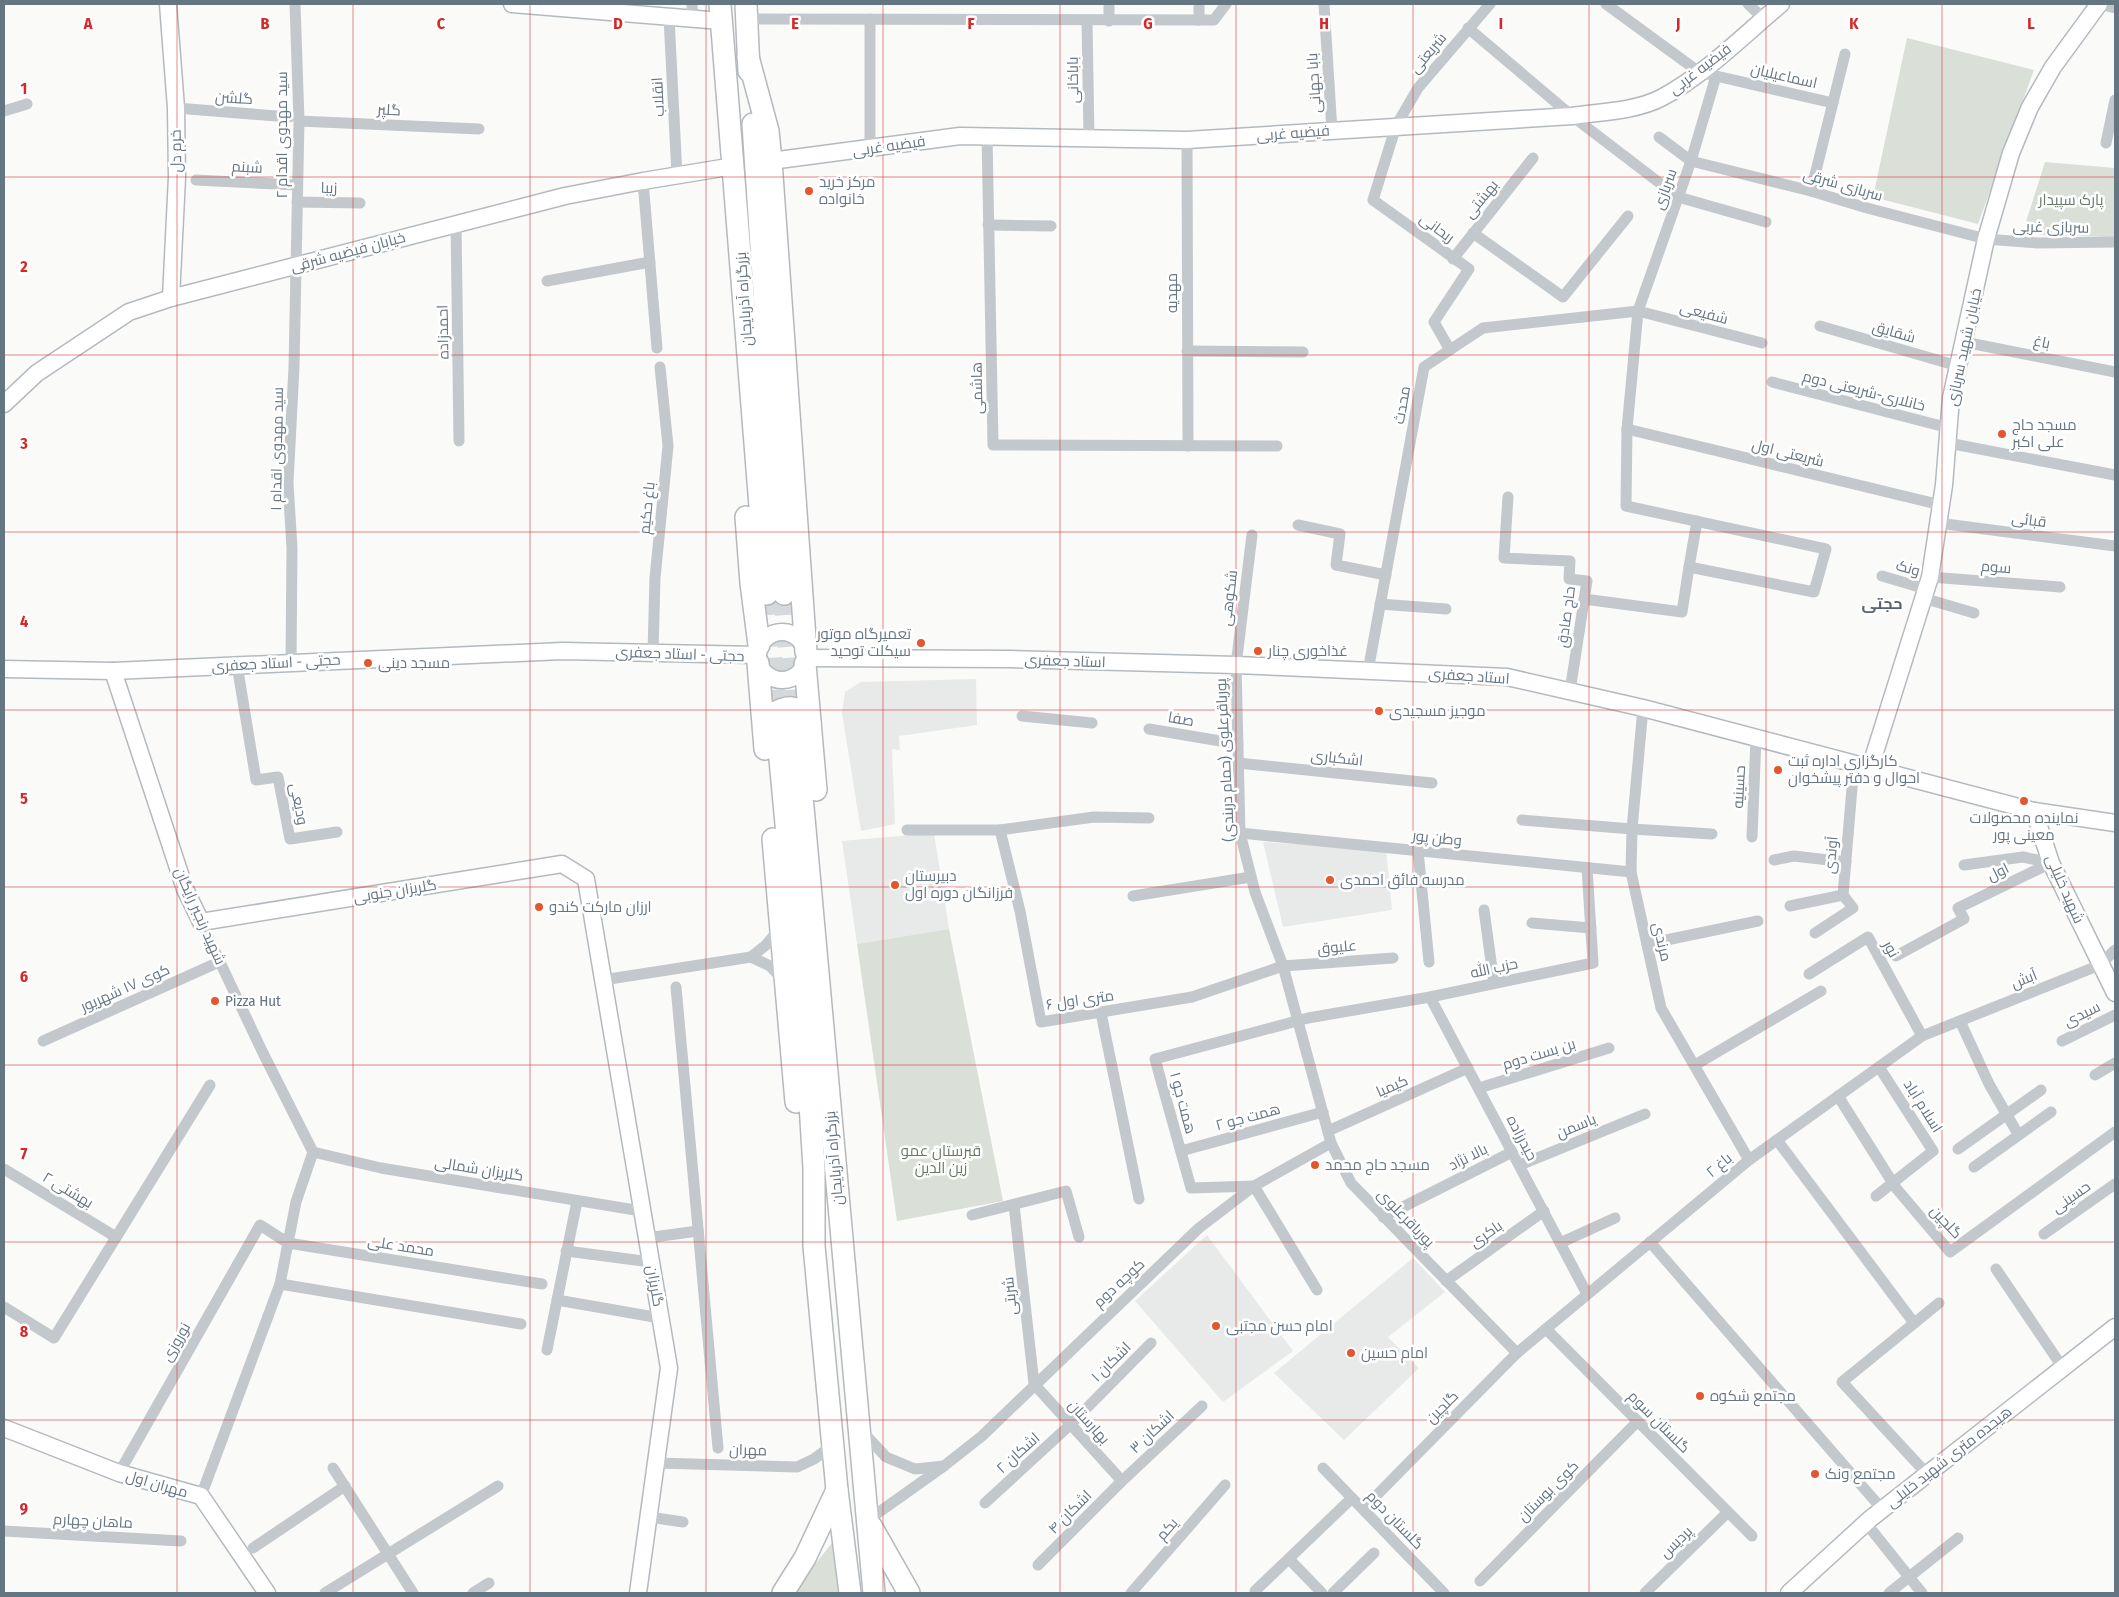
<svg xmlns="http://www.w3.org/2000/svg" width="2119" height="1597" font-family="'Fira Sans Condensed',Cairo,sans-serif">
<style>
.built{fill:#e8e9e9}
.green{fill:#dadfd7}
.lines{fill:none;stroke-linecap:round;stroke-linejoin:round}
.highway-tunnel{stroke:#d5d9db;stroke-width:21;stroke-dasharray:21 11;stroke-linecap:butt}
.secondary-casing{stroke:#b3babf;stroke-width:19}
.highway-casing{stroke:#b4b9bd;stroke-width:24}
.street{stroke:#c3c8cc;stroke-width:11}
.secondary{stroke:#fff;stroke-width:16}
.highway{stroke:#fff;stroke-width:21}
.grid{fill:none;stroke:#d62828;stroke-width:1;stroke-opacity:0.55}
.poi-dot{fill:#e4572e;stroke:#fff;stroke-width:2}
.labels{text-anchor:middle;stroke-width:5;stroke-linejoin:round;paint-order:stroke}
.street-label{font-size:15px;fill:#657683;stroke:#fff}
.poi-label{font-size:15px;fill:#657683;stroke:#fff;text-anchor:start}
.park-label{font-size:15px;fill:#687a64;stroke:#fff}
.neighbourhood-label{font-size:16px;font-weight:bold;fill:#57646e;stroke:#fff}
.grid-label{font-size:16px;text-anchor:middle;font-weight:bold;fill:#d62828;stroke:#fff;stroke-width:5;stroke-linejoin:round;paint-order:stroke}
</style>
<rect width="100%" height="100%" fill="#fafaf8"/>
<g class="built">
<polygon points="976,679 977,725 899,736 900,750 892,749 895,824 861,831 842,713 845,692 861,682"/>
<polygon points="934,833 949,929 857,944 842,841"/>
<polygon points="1263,842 1386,849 1392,910 1283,927"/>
<polygon points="1207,1235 1293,1351 1223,1402 1135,1301"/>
<polygon points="1413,1258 1445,1292 1388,1337 1419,1368 1344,1440 1274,1373"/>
</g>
<g class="green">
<polygon points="1907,38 2034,70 1978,224 1873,197"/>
<polygon points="2045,162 2115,168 2115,237 2040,235 2025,225"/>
<polygon points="949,929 1003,1201 897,1221 857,944"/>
<polygon points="832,1543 838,1593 792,1593"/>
</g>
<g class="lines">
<g class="highway-tunnel">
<polyline points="767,594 777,727"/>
<polyline points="784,594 794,723"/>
</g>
<defs>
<g id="secondary">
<polyline points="168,4 176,108 177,177 171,298"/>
<polyline points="512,4 721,21"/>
<path d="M771 161 960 136 1187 140 1572 116C1600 112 1636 111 1661 98 1702 77 1745 34 1781 4"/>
<polyline points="4,404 37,373 129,312 171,298 565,196 643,181 722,168"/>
<circle cx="782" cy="656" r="24"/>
<polyline points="806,658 1011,659 1236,665 1507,677 1643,708 2034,811 2115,823"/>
<polyline points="4,669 113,671 562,651 757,655"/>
<polyline points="113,671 185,889 201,922 562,864 586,879 669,1368 638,1593"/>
<polyline points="1870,768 1930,577 1944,485 1951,398 1986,239 2011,153 2030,107 2053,67 2099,4"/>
<polyline points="2034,811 2051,863 2115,993"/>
<polyline points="4,1428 119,1473 201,1496 267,1593"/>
<polyline points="1789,1593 1870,1519 2115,1327"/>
</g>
<g id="highway">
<polyline points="720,4 767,594"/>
<polyline points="746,4 749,71"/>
<polyline points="748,57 768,131 771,161 806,652"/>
<polyline points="753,124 784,594"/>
<polyline points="746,517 751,583 759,645"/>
<polyline points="758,663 765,749"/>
<polyline points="805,664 816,790"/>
<polyline points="794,723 803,807 874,1593"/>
<polyline points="777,727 806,1040 814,1168 814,1246 837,1490 850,1593"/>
<path d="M764 730 769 716C786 705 799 703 810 723"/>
<polyline points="773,839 796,1102"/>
<polyline points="871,1526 909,1593"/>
<polyline points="783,1593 805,1558 837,1490"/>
</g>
</defs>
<use href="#secondary" class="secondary-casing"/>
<use href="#highway" class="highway-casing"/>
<g class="street">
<polyline points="692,4 693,19"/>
<polyline points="1109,4 1109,21"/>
<polyline points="1199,4 1199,20"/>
<polyline points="1324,4 1332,131"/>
<polyline points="1606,4 1699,72 1833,103"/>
<polyline points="1748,4 1763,18"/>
<polyline points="2100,4 2115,8"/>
<polyline points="669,17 677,176"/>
<polyline points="746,19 1214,20 1226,4"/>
<polyline points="1087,21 1089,138"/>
<polyline points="1468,28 1572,116 1678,197 1766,222"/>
<polyline points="176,108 289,117"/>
<polyline points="4,111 27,104"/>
<polyline points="299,121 479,129"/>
<polyline points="987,136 993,445 1277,446"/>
<polyline points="1659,137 1691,161 1811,191 1867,208 1986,239 2037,243 2115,242"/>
<polyline points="1187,140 1188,446"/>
<polyline points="2106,143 2115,100"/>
<polyline points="870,148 870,19"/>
<polyline points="196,180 297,185"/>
<polyline points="643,181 657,348"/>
<polyline points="1811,191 1845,54"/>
<polyline points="297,202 360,203"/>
<polyline points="456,223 459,441"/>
<polyline points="988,225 1051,226"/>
<polyline points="1473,233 1563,297 1628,216"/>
<polyline points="1453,259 1533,158"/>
<polyline points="547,281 650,262"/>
<polyline points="1820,326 1958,366"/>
<polyline points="1964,342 2115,372"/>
<polyline points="1450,350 1434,322 1469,269 1373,200 1396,126 1418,88 1490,4"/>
<polyline points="1187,351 1303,352"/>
<polyline points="1772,382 1949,428"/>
<polyline points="1627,429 1941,505"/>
<polyline points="1948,443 2115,475"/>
<polyline points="1508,497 1504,558 1570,561 1569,579 1587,581 1570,691"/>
<polyline points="1938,523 2115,546"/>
<polyline points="1298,525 1340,534 1336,565 1386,575"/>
<polyline points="1252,535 1236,665 1240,833 1255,892 1283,966 1331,1143 1351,1183 1517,1353"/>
<polyline points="1689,567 1697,521"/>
<polyline points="1882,576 1926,589"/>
<polyline points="1930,577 2060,587"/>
<polyline points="1923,598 1974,613"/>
<polyline points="1584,599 1682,612 1689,567 1814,592 1826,549 1626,506 1627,429 1638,311 1691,161 1716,76"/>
<polyline points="1380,604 1446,609"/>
<polyline points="653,652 655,578 668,446 660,367"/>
<polyline points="291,662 292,548 288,483 294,367 299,121 295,4"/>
<polyline points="237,665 256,780 278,777 290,839 337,832"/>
<polyline points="1368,671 1424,367 1483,328 1638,311 1762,343"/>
<polyline points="1643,708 1632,829 1631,872 1661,1008 1749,1160"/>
<polyline points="1022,716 1092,723"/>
<polyline points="1149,729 1238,744"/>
<polyline points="1238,763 1432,783"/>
<polyline points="1522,820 1632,829 1712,834"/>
<polyline points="907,830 1000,830 1094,817 1149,818"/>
<polyline points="1000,830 1020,911 1041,1022 1192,997 1283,966 1393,958"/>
<polyline points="1240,833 1631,872"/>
<polyline points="1752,837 1756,738"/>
<polyline points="1418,851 1429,962"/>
<polyline points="1774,860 1794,856 1846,862"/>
<polyline points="1964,865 2023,857 2051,863"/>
<polyline points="1133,896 1251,877"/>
<polyline points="1790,906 1843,895 1854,764"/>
<polyline points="1484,910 1494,983"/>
<polyline points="201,922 263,1053 313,1152"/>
<polyline points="1532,923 1591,928"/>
<polyline points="780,928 766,945 751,957 770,966 784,981"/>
<polyline points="1815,933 1853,908 1843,895"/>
<polyline points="1647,944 1758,921"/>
<polyline points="1896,956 1964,919 1958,908 2051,863"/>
<polyline points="1809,974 1868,937 1922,1036"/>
<polyline points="603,980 751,957"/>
<polyline points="676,987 718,1448"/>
<polyline points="1430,997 1587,1294"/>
<polyline points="1101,1013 1139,1199"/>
<polyline points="1960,1021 1989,1084 2018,1134"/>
<polyline points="43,1041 219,962"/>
<polyline points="2062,1041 2115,1015"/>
<polyline points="1695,1065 1821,991"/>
<polyline points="2095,1075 2115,1063"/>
<polyline points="1479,1088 1609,1048"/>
<polyline points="1838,1096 1896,1188 1950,1252 2115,1132"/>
<polyline points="1328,1131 1468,1068"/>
<polyline points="1777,1140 1914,1323"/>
<polyline points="1958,1149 2041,1090"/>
<polyline points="1181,1151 1323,1112"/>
<polyline points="313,1152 381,1168 641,1211"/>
<polyline points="1520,1165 1645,1114"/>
<polyline points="1974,1167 2051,1112"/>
<polyline points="4,1169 116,1237"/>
<polyline points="1876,1196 1933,1151 1879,1067"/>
<polyline points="1014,1205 1034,1384 1122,1481"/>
<polyline points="972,1215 1066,1191 1079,1237"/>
<polyline points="1383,1217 1512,1152"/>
<polyline points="2044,1234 2115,1184"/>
<polyline points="646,1238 698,1231"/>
<polyline points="1650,1242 1882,1509"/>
<polyline points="1560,1243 1615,1218"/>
<polyline points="566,1251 651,1262"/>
<polyline points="1996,1269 2063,1368"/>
<polyline points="1446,1281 1544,1211"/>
<polyline points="280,1284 521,1324"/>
<polyline points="1317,1290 1254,1186 1191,1188 1155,1059 1308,1018 1430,997 1593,963 1587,868"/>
<polyline points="557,1300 660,1318"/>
<polyline points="4,1307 54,1338 210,1085"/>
<polyline points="1546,1329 1752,1536"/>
<polyline points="547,1350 577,1201"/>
<polyline points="861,1430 886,1457 915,1469 944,1466 868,1520"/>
<polyline points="657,1463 797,1467 814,1459 833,1445"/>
<polyline points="944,1466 982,1436 1199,1228 1254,1186 1331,1143"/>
<polyline points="333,1468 413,1593"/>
<polyline points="1323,1468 1444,1593"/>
<polyline points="119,1473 260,1225 288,1243 542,1284"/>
<polyline points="1927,1474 1842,1382 1939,1303"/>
<polyline points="201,1496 280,1284 296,1202 313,1152"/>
<polyline points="985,1503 1071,1424 1151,1343"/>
<polyline points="1363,1509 1517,1353 1749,1160 1922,1036 2100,965 2115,950"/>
<polyline points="649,1517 683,1522"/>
<polyline points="1866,1523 1922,1593"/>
<polyline points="4,1531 181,1541"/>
<polyline points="253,1548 345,1486"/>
<polyline points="1289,1559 1322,1593"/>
<polyline points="1038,1565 1122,1481 1202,1406"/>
<polyline points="1480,1581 1637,1422"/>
<polyline points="1255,1591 1352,1498"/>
<polyline points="325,1593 498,1486"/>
<polyline points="473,1593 489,1583"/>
<polyline points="1131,1593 1225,1485"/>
<polyline points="1333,1593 1374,1553"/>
<polyline points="1645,1593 1728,1512"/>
<polyline points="1889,1593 1958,1538"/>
</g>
<use href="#secondary" class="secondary"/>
<use href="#highway" class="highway"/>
</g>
<path class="grid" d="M177 4V1593M353 4V1593M530 4V1593M706 4V1593M883 4V1593M1060 4V1593M1236 4V1593M1413 4V1593M1589 4V1593M1766 4V1593M1942 4V1593M4 177H2115M4 355H2115M4 532H2115M4 710H2115M4 887H2115M4 1065H2115M4 1242H2115M4 1420H2115"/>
<g class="poi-dot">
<circle cx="809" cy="191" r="5"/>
<circle cx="2002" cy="434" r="5"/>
<circle cx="921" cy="643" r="5"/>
<circle cx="1258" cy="651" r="5"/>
<circle cx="368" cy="663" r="5"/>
<circle cx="1379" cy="711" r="5"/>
<circle cx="1778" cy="770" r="5"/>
<circle cx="2024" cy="801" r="5"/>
<circle cx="1330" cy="880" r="5"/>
<circle cx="895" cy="885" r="5"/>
<circle cx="539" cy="907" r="5"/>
<circle cx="215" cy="1001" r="5"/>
<circle cx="1315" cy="1165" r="5"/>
<circle cx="1216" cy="1326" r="5"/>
<circle cx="1351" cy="1353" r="5"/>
<circle cx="1700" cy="1396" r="5"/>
<circle cx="1815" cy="1474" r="5"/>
</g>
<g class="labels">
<g class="street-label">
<text transform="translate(1428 53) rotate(-50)" y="5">شریعتی</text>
<text transform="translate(1700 69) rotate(-37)" y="5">فیضیه غربی</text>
<text transform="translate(1784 76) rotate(13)" y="5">اسماعیلیان</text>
<text transform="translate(1073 80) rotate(-91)" y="5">باباخانی</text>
<text transform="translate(1314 83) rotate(-94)" y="5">بابا جهانی</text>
<text transform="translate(658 97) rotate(-93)" y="5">انقلاب</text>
<text transform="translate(234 98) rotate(4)" y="5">گلشن</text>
<text transform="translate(389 110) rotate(3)" y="5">گلپر</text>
<text transform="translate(1293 133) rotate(-4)" y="5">فیضیه غربی</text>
<text transform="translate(282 135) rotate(-90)" y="5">سید مهدوی اقدام ۲</text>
<text transform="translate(889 146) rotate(-8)" y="5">فیضیه غربی</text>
<text transform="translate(176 151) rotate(-91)" y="5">خرم دل</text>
<text transform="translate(247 167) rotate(3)" y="5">شبنم</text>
<text transform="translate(1843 185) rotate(16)" y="5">سربازی شرقی</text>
<text transform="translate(329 188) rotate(1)" y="5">زیبا</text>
<text transform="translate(1665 189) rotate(-70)" y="5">سربازی</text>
<text transform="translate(1481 199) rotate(-51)" y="5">بهشتی</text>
<text transform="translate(2051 227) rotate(1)" y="5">سربازی غربی</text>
<text transform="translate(1437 228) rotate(36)" y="5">ریحانی</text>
<text transform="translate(348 252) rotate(-15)" y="5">خیابان فیضیه شرقی</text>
<text transform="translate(1172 293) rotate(-90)" y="5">مهدیه</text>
<text transform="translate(744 299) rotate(-94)" y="5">بزرگراه آذربایجان</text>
<text transform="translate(1704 313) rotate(15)" y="5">شفیعی</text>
<text transform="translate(443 332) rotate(-91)" y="5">احمدزاده</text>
<text transform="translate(1894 332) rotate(16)" y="5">شقایق</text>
<text transform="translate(2042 342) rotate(11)" y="5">باغ</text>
<text transform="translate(1964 347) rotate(-78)" y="5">خیابان شهید سربازی</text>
<text transform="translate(977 388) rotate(-91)" y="5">هاشمی</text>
<text transform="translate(1864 391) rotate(14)" y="5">خانلاری-شریعتی دوم</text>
<text transform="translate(1402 405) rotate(-80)" y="5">محدث</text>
<text transform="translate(277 449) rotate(-89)" y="5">سید مهدوی اقدام ۱</text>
<text transform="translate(1788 453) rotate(14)" y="5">شریعتی اول</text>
<text transform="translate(647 508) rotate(-84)" y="5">باغ حکیم</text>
<text transform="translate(2029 520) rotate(7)" y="5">قبائی</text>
<text transform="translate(1996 567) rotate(5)" y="5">سوم</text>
<text transform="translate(1908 568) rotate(16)" y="5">ونک</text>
<text transform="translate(1229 598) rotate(-83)" y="5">شکوهی</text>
<text transform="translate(1566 617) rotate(-82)" y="5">حاج صادق</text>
<text transform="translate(680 654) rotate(2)" y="5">حجتی - استاد جعفری</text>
<text transform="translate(1065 661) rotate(2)" y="5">استاد جعفری</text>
<text transform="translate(276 663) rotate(-3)" y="5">حجتی - استاد جعفری</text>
<text transform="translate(1469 676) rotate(4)" y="5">استاد جعفری</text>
<text transform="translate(1181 719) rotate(10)" y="5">صفا</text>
<text transform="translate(1337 758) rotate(6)" y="5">اشکباری</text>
<text transform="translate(1225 760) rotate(-93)" y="5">پورباقرعلوی (حمام دربندی)</text>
<text transform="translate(1739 787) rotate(-87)" y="5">حسینیه</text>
<text transform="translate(299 804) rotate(79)" y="5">ودیعی</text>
<text transform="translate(1437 838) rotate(6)" y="5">وطن پور</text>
<text transform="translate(1831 855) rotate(-85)" y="5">آوندی</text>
<text transform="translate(1998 872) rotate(-26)" y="5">اول</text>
<text transform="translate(2065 889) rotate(66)" y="5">شهید خلیلی</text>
<text transform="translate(395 891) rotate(-9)" y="5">گلریزان جنوبی</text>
<text transform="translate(200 916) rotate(66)" y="5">شهید رنجبر رایگان</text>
<text transform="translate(1662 942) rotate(77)" y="5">مرندی</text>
<text transform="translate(1337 947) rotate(-5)" y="5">علیوق</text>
<text transform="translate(1891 949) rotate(61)" y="5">نور</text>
<text transform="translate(1494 968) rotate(-12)" y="5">حزب الله</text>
<text transform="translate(2024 979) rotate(-22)" y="5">آبش</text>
<text transform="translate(125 988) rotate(-24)" y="5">کوی ۱۷ شهریور</text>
<text transform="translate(1080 1000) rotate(-8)" y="5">۶ متری اول</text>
<text transform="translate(2082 1014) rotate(-26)" y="5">سیدی</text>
<text transform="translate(1539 1054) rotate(-17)" y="5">بن بست دوم</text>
<text transform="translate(1392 1086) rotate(-24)" y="5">کیمیا</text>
<text transform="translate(1183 1103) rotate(75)" y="5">همت جو ۱</text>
<text transform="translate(1923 1106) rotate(58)" y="5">اسلام آباد</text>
<text transform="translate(1248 1117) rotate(-15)" y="5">همت جو ۲</text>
<text transform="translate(1576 1126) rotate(-22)" y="5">یاسمن</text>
<text transform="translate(1522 1138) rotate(62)" y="5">حیدرزاده</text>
<text transform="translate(1468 1157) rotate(-27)" y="5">بالا نژاد</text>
<text transform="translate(834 1158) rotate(-95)" y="5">بزرگراه آذربایجان</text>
<text transform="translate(1719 1165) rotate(-40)" y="5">باغ ۲</text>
<text transform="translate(479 1169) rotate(9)" y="5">گلریزان شمالی</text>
<text transform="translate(68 1190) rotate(31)" y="5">بهشتی ۲</text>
<text transform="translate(2071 1197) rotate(-35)" y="5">حسینی</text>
<text transform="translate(1406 1218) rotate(46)" y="5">پورباقرعلوی</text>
<text transform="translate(1946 1222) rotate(47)" y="5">گلچین</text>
<text transform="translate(1486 1234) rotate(-35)" y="5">باکری</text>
<text transform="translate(401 1246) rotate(9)" y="5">محمد علی</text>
<text transform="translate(1119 1283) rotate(-43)" y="5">کوچه دوم</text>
<text transform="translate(655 1286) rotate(80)" y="5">گلریزان</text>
<text transform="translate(1010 1296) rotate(-96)" y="5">شربتی</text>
<text transform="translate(176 1342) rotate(-60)" y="5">نوروزی</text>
<text transform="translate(1111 1362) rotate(-45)" y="5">اشکان ۱</text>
<text transform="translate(1442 1407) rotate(-45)" y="5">گلچین</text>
<text transform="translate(1089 1422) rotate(48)" y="5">بهارستان</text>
<text transform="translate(1659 1422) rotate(45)" y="5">گلستان سوم</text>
<text transform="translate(1152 1432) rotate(-43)" y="5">اشکان ۳</text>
<text transform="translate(748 1450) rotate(1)" y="5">مهران</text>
<text transform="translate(1018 1453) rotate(-42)" y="5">اشکان ۲</text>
<text transform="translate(1949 1457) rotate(-38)" y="5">هیجده متری شهید خلیلی</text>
<text transform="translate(157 1484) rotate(16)" y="5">مهران اول</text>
<text transform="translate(1548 1491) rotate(-45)" y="5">کوی بوستان</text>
<text transform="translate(1070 1512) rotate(-45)" y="5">اشکان ۴</text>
<text transform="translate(1395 1520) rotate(46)" y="5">گلستان دوم</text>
<text transform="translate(93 1521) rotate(3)" y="5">ماهان چهارم</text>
<text transform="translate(1167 1529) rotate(-49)" y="5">یکم</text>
<text transform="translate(1676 1542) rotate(-44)" y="5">پردیس</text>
</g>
<g class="poi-label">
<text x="819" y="187">مرکز خرید<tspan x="819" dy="17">خانواده</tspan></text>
<text x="2012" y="430">مسجد حاج<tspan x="2012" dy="17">علی اکبر</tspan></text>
<text x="911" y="639" text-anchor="end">تعمیرگاه موتور<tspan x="911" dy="17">سیکلت توحید</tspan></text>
<text x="1268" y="656">غذاخوری چنار</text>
<text x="378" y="668">مسجد دینی</text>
<text x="1389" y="716">موجیز مسجیدی</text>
<text x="1788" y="766">کارگزاری اداره ثبت<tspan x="1788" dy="17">احوال و دفتر پیشخوان</tspan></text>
<text x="2024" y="823" text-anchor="middle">نماینده محصولات<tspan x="2024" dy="17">معینی پور</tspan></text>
<text x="905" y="881">دبیرستان<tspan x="905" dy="17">فرزانگان دوره اول</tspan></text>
<text x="1340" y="885">مدرسه فائق احمدی</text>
<text x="549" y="912">ارزان مارکت کندو</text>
<text x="225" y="1006">Pizza Hut</text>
<text x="1325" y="1170">مسجد حاج محمد</text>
<text x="1226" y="1331">امام حسن مجتبی</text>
<text x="1361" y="1358">امام حسین</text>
<text x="1710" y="1401">مجتمع شکوه</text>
<text x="1825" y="1479">مجتمع ونک</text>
</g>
<g class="park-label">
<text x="2071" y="205">پارک سپیدار</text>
<text x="941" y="1156">قبرستان عمو<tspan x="941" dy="17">زین الدین</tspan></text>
</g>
<g class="neighbourhood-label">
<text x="1882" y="609">حجتی</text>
</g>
</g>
<g class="grid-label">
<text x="88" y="29">A</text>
<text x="265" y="29">B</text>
<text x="441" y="29">C</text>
<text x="618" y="29">D</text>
<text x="795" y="29">E</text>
<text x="971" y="29">F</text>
<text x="1148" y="29">G</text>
<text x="1324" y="29">H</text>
<text x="1501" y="29">I</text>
<text x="1678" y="29">J</text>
<text x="1854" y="29">K</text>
<text x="2031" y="29">L</text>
<text x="24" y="94">1</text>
<text x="24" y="272">2</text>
<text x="24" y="449">3</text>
<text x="24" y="627">4</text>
<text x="24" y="804">5</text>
<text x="24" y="982">6</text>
<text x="24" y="1159">7</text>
<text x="24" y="1337">8</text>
<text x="24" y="1514">9</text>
</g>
<rect width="2119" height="1597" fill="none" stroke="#657683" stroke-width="10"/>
</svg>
